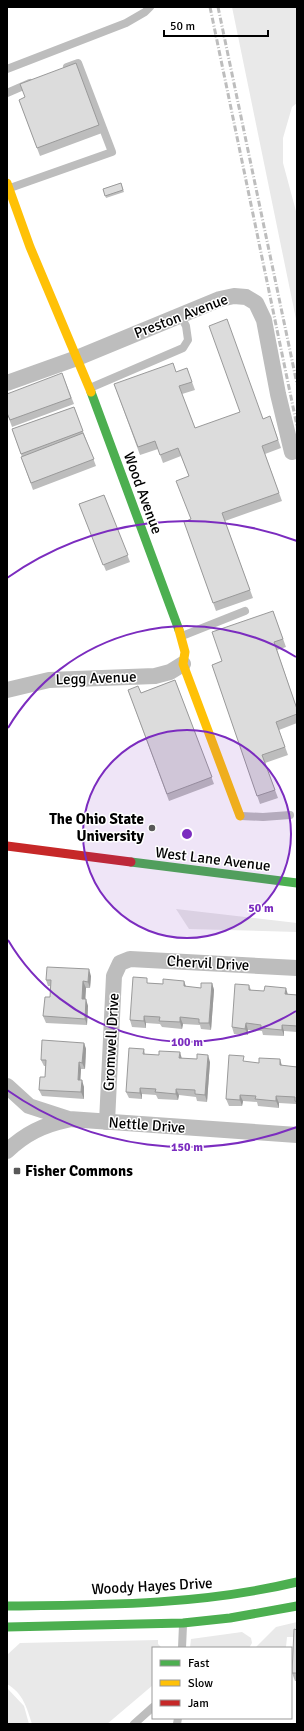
<svg xmlns="http://www.w3.org/2000/svg" width="304" height="1731" font-family="Signika,sans-serif">
<style>
.green{fill:#e9e9e9}
.lines{fill:none;stroke-linecap:round;stroke-linejoin:round}
.lane{stroke:#bdbdbd;stroke-width:8}
.street{stroke:#bdbdbd;stroke-width:16}
.fast{stroke:#4caf50;stroke-width:9}
.slow{stroke:#ffc107;stroke-width:9}
.jam{stroke:#c62828;stroke-width:9}
.rail{stroke:#bdbdbd;stroke-width:3;stroke-dasharray:6 2 1 2;stroke-linecap:butt}
.wall{fill:#bdbdbd}
.shaded-wall{fill:#9a9a9a}
.building{fill:#dcdcdc;stroke:#9a9a9a}
.ring{fill:none;stroke:#7b2cbf;stroke-width:2}
.poi-dot{fill:#595959;stroke:#fff;stroke-width:1.5}
.labels{text-anchor:middle;stroke-width:3;stroke-linejoin:round;paint-order:stroke}
.street-label{font-size:15px;fill:#000;stroke:#fff}
.poi-label{font-size:15px;font-weight:bold;fill:#000;stroke:#fff;text-anchor:end}
.centre{fill:#7b2cbf;stroke:#fff;stroke-width:2}
.ring-label{font-size:12px;text-anchor:middle;font-weight:bold;fill:#7b2cbf;stroke:#fff;stroke-width:3;stroke-linejoin:round;paint-order:stroke}
</style>
<rect width="100%" height="100%" fill="#fff"/>
<g class="green">
<polygon points="232,7 297,7 297,103 292,107 283,138 283,163 297,215 297,324"/>
<polygon points="176,909 297,923 297,932 189,929"/>
<polygon points="297,1622 297,1637 287,1637 286,1647 255,1648 276,1627"/>
<polygon points="242,1632 251,1638 252,1643 249,1648 190,1648 191,1639"/>
<path d="M158 1640V1644L162 1648H153V1685L107 1724H32C27 1708 23 1693 7 1684V1655L20 1643Z"/>
<polygon points="7,1688 24,1706 29,1724 7,1724"/>
</g>
<g class="lines">
<g class="lane">
<polyline points="7,69 126,23 145,12 150,7"/>
<polyline points="7,93 30,83"/>
<polyline points="10,188 112,152 78,63 67,67"/>
<polyline points="90,388 183,348 188,340 186,326 180,315"/>
<polyline points="182,636 245,611"/>
<polyline points="241,816 263,817 290,815"/>
<polyline points="182,1648 183,1625"/>
<polyline points="134,1724 153,1707"/>
<polyline points="177,1724 178,1718"/>
</g>
<g class="street">
<polyline points="7,383 77,358 220,299 234,296 246,297 256,303 264,320 278,394 292,452"/>
<polyline points="7,690 49,680 155,676 170,672 183,664"/>
<polyline points="7,1086 29,1106 69,1119 297,1135"/>
<polyline points="107,1122 114,976 120,963 130,959 297,968"/>
<path d="M7 1151C25 1134 43 1125 67 1120"/>
</g>
<g class="fast">
<polyline points="91,392 179,630"/>
<polyline points="131,862 297,883"/>
<path d="M7 1606C105 1605 201 1605 297 1582"/>
<polyline points="7,1627 183,1623 230,1618 297,1606"/>
</g>
<g class="slow">
<polyline points="7,183 30,247 91,392"/>
<polyline points="179,630 185,652 183,664 240,816"/>
</g>
<polyline class="jam" points="7,846 131,862"/>
<g class="rail">
<polyline points="210,7 297,426"/>
<polyline points="218,7 297,384"/>
</g>
</g>
<g class="wall">
<polygon points="76,63 102,133 40,156 19,100 25,97"/>
<polygon points="121,183 124,192 106,198 103,189"/>
<polygon points="187,368 195,390 182,394 195,428 263,419 270,416 281,448 265,454 282,501 225,521 253,598 216,611 184,522 191,519 189,476 181,456 163,463 158,449 140,455 114,384 176,372"/>
<polygon points="62,373 74,404 12,427 7,413"/>
<polygon points="74,407 96,466 33,490 21,457 22,457 12,429"/>
<polygon points="104,495 130,562 106,571 79,504"/>
<polygon points="273,611 286,647 277,650 297,709 297,723 279,730 288,755 265,763 278,798 260,804 212,665 222,661"/>
<polygon points="175,680 214,784 169,801 128,690 141,693"/>
<polygon points="91,976 90,988 86,988 85,999 88,1006 87,1025 46,1023 43,1016 50,997 50,986 48,986 46,980"/>
<polygon points="184,981 186,987 201,988 212,983 214,990 211,1030 201,1029 200,1025 183,1024 182,1029 162,1027 160,1024 146,1023 146,1028 132,1027 130,1020 149,983 163,984"/>
<polygon points="249,985 251,990 297,995 297,1032 284,1031 284,1036 263,1035 262,1031 248,1030 248,1035 234,1034 232,1027"/>
<polygon points="84,1043 86,1049 85,1069 81,1069 80,1080 84,1087 84,1099 42,1096 39,1090 45,1077 46,1066 44,1066 41,1060"/>
<polygon points="144,1049 145,1054 210,1062 207,1102 197,1101 196,1097 179,1095 178,1100 158,1099 156,1095 142,1094 142,1099 129,1098 126,1092"/>
<polygon points="245,1062 297,1067 297,1063 297,1107 296,1104 279,1103 279,1108 258,1106 257,1102 243,1101 242,1106 229,1106 226,1099"/>
<polygon points="297,1630 297,1681 295,1681 292,1673"/>
</g>
<g class="shaded-wall">
<polygon points="89,969 91,976 90,988 88,982"/>
<polygon points="83,981 86,988 85,1005 82,999"/>
<polygon points="184,981 186,987 184,986"/>
<polygon points="212,983 214,990 211,1030 209,1023"/>
<polygon points="286,988 288,995 285,994"/>
<polygon points="86,999 88,1006 87,1025 85,1019"/>
<polygon points="144,1016 146,1023 146,1028 144,1021"/>
<polygon points="180,1017 183,1024 182,1029 180,1022"/>
<polygon points="246,1023 248,1030 248,1035 245,1029"/>
<polygon points="282,1025 284,1031 284,1036 282,1030"/>
<polygon points="84,1043 86,1049 85,1069 82,1063"/>
<polygon points="180,1052 182,1059 179,1058"/>
<polygon points="208,1055 210,1062 207,1102 205,1095"/>
<polygon points="280,1059 282,1066 280,1065"/>
<polygon points="79,1062 81,1069 80,1086 78,1080"/>
<polygon points="82,1080 84,1087 84,1099 81,1092"/>
<polygon points="140,1088 142,1094 142,1099 140,1093"/>
<polygon points="176,1089 179,1095 178,1100 176,1094"/>
<polygon points="240,1095 243,1101 242,1106 240,1100"/>
<polygon points="276,1096 279,1103 279,1108 276,1101"/>
</g>
<g class="building">
<polygon points="76,63 99,125 37,148 19,100 25,97 20,84"/>
<polygon points="121,183 123,190 105,196 103,189"/>
<polygon points="227,319 263,419 270,416 278,440 262,446 279,493 222,513 250,590 213,603 184,522 191,519 176,481 189,476 178,448 160,455 155,441 138,447 114,384 173,363 176,372 187,368 192,382 179,386 195,428 240,412 209,326"/>
<polygon points="62,373 71,398 10,420 7,413 7,394"/>
<polygon points="74,407 83,431 21,454 12,429"/>
<polygon points="83,433 94,459 31,483 21,457"/>
<polygon points="104,495 128,555 103,565 79,504"/>
<polygon points="273,611 283,639 274,642 297,709 297,714 276,722 285,747 262,755 275,790 257,796 212,665 222,661 212,632"/>
<polygon points="175,680 212,777 167,794 128,690 138,686 141,693"/>
<polygon points="47,967 89,969 88,982 83,981 82,999 86,999 85,1019 43,1016 45,997 50,997 51,980 46,980"/>
<polygon points="133,977 147,978 147,983 163,984 163,979 184,981 184,986 201,988 201,983 212,983 209,1023 199,1023 199,1019 180,1017 180,1022 159,1021 160,1017 144,1016 144,1021 130,1020"/>
<polygon points="235,984 249,985 249,990 264,991 265,986 286,988 285,994 297,995 297,1026 282,1025 282,1030 261,1028 261,1025 246,1023 245,1029 232,1027"/>
<polygon points="42,1040 84,1043 82,1063 79,1062 78,1080 82,1080 81,1092 39,1090 40,1077 45,1077 46,1060 41,1060"/>
<polygon points="129,1048 144,1049 143,1054 159,1055 159,1051 180,1052 179,1058 197,1059 197,1054 208,1055 205,1095 195,1094 195,1090 176,1089 176,1094 155,1092 156,1089 140,1088 140,1093 126,1092"/>
<polygon points="229,1055 244,1056 243,1061 259,1063 259,1058 280,1059 280,1065 297,1067 297,1063 297,1102 295,1101 295,1097 276,1096 276,1101 255,1099 256,1096 240,1095 240,1100 226,1099"/>
<polygon points="294,1629 297,1630 297,1673 292,1673"/>
</g>
<circle cx="187" cy="834" r="104" fill="#7b2cbf" fill-opacity=".12"/>
<g class="ring">
<circle cx="187" cy="834" r="104"/>
<path d="M296 1011A208 208 0 0 1 8 940M8 728A208 208 0 0 1 296 657"/>
<path d="M297 1127A313 313 0 0 1 7 1090M7 578A313 313 0 0 1 297 541"/>
</g>
<g class="poi-dot">
<circle cx="152" cy="828" r="4"/>
<rect x="13" y="1167" width="8" height="8" rx="2"/>
</g>
<g class="labels">
<g class="street-label">
<text transform="translate(181 316) rotate(-21)" y="5">Preston Avenue</text>
<text transform="translate(143 493) rotate(70)" y="5">Wood Avenue</text>
<text transform="translate(96 678) rotate(-2)" y="5">Legg Avenue</text>
<text transform="translate(213 859) rotate(7)" y="5">West Lane Avenue</text>
<text transform="translate(208 963) rotate(3)" y="5">Chervil Drive</text>
<text transform="translate(111 1042) rotate(-87)" y="5">Gromwell Drive</text>
<text transform="translate(147 1125) rotate(4)" y="5">Nettle Drive</text>
<text transform="translate(152 1586) rotate(-3)" y="5">Woody Hayes Drive</text>
</g>
<g class="poi-label">
<text x="144" y="824">The Ohio State<tspan x="144" dy="17">University</tspan></text>
<text x="25" y="1176" text-anchor="start">Fisher Commons</text>
</g>
</g>
<circle cx="187" cy="834" r="6" class="centre"/>
<g class="ring-label">
<text x="261" y="912">50 m</text>
<text x="187" y="1046">100 m</text>
<text x="187" y="1151">150 m</text>
</g>
<rect width="304" height="1731" fill="none" stroke="#000000" stroke-width="16"/>
<rect x="152" y="1647" width="140" height="72" fill="#ffffff" stroke="#999999"/>
<rect x="160" y="1660" width="20" height="6" fill="#4caf50" stroke="#999999"/>
<text x="188" y="1667" font-size="12" fill="#000000">Fast</text>
<rect x="160" y="1680" width="20" height="6" fill="#ffc107" stroke="#999999"/>
<text x="188" y="1687" font-size="12" fill="#000000">Slow</text>
<rect x="160" y="1700" width="20" height="6" fill="#c62828" stroke="#999999"/>
<text x="188" y="1707" font-size="12" fill="#000000">Jam</text>
<path d="M164 30v6h104v-6" fill="none" stroke="#000000" stroke-width="2"/>
<text x="170" y="30" font-size="12" fill="#000000" stroke="#ffffff" stroke-width="3" paint-order="stroke">50 m</text>
</svg>
